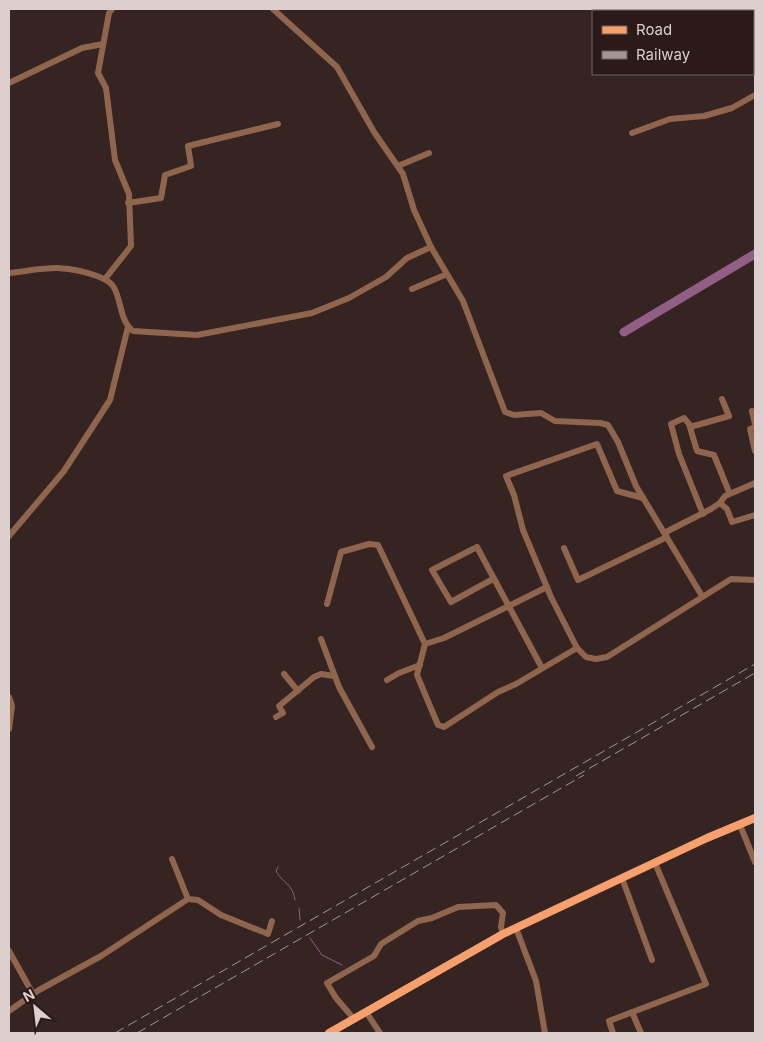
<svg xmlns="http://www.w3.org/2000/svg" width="764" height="1042" font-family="Inter,sans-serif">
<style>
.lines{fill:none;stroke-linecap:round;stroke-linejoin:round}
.stream{stroke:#915e85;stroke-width:1}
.river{stroke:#915e85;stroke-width:9}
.minor{stroke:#90654d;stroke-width:6}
.major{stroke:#f7a06d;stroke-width:8}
.rail{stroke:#a39593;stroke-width:1;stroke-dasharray:10 5;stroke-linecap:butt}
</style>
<rect width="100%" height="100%" fill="#352422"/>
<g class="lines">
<g class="stream">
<path d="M278 867 276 871C283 884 292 882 295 900"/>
<polyline points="299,908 300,920"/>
<polyline points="310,938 322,955 342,965"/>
</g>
<polyline class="river" points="624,332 755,254"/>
<g class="minor">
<polyline points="273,9 337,67 374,132 403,174 414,210 431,247 463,301 505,412 514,415 541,413 555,421 600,423 608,425 618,442 636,486 702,596"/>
<polyline points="9,83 82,48 103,44"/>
<polyline points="632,133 670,119 704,116 732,108 755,95"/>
<polyline points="398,166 429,153"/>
<polyline points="128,203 161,198 165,175 191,166 188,146 278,124"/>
<path d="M9 273C44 269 62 263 97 276 102 278 110 281 113 286 122 300 119 320 133 331L197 335 312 313 349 298 386 277 407 258 431 247"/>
<polyline points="105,279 131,246 129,194 115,160 106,88 98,73 109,13 112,9"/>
<polyline points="412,289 447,274"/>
<polyline points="752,411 755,424"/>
<polyline points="690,427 729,416 722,399"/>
<polyline points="755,427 750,429 755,451"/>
<polyline points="643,498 617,491 597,444 506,476 514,495 523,530 551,597 577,648 586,657 596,659 607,657 731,579 755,580"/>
<polyline points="720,503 727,509 732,522 755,515"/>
<polyline points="703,514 679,454 671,424 684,418 689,424 697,451 714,455 729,492"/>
<polyline points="664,533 711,509 720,503 725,496 755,483 755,485"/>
<polyline points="9,536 64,471 110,400 128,327"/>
<polyline points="564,548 578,580 667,537"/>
<polyline points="493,579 451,602 432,570 477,547 542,668"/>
<polyline points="327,604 341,552 369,544 378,545 425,644 417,675 438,725 444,727 498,692 516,684 577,648"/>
<polyline points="321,639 339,687 372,747"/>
<polyline points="425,644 444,638 547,587"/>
<polyline points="284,674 298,691"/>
<polyline points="387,680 399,673 420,665"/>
<polyline points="9,697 12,706 9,729"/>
<polyline points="276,717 283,713 279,706 314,677 321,674 334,676"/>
<polyline points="740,825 755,862"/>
<polyline points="622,878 652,960"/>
<polyline points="188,899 198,900 221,915 268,934 272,921"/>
<polyline points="516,928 536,981 545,1033"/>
<polyline points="9,951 33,994"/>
<polyline points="9,1011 39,990 101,956 188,899 172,859"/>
<polyline points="366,1012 380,1033"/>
<polyline points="632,1012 641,1033"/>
<polyline points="354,1019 336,998 327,983 374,956 381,944 418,921 432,918 458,907 496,905 503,913 501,927 503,934"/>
<polyline points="613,1033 609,1021 706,984 655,863"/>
</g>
<polyline class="major" points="329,1033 503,934 707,838 755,818"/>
<g class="rail">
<polyline points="576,776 755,673"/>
<polyline points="115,1033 755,664"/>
<polyline points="137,1033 584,775"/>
</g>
</g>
<rect width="764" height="1042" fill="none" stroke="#dccfce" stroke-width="20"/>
<rect x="592" y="10" width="162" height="65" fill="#2b1a18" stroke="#726261"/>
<rect x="602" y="26" width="25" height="8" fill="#f7a06d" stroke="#726261"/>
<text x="636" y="35" font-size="15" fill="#dccfce">Road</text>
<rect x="602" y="51" width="25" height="8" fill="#a39593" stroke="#726261"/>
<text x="636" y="60" font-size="15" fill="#dccfce">Railway</text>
<g transform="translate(35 1007) rotate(332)" stroke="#2b1a18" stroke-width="4" paint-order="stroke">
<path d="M0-4L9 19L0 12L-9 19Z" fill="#dccfce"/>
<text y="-8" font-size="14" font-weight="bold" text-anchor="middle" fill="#dccfce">N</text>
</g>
</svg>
